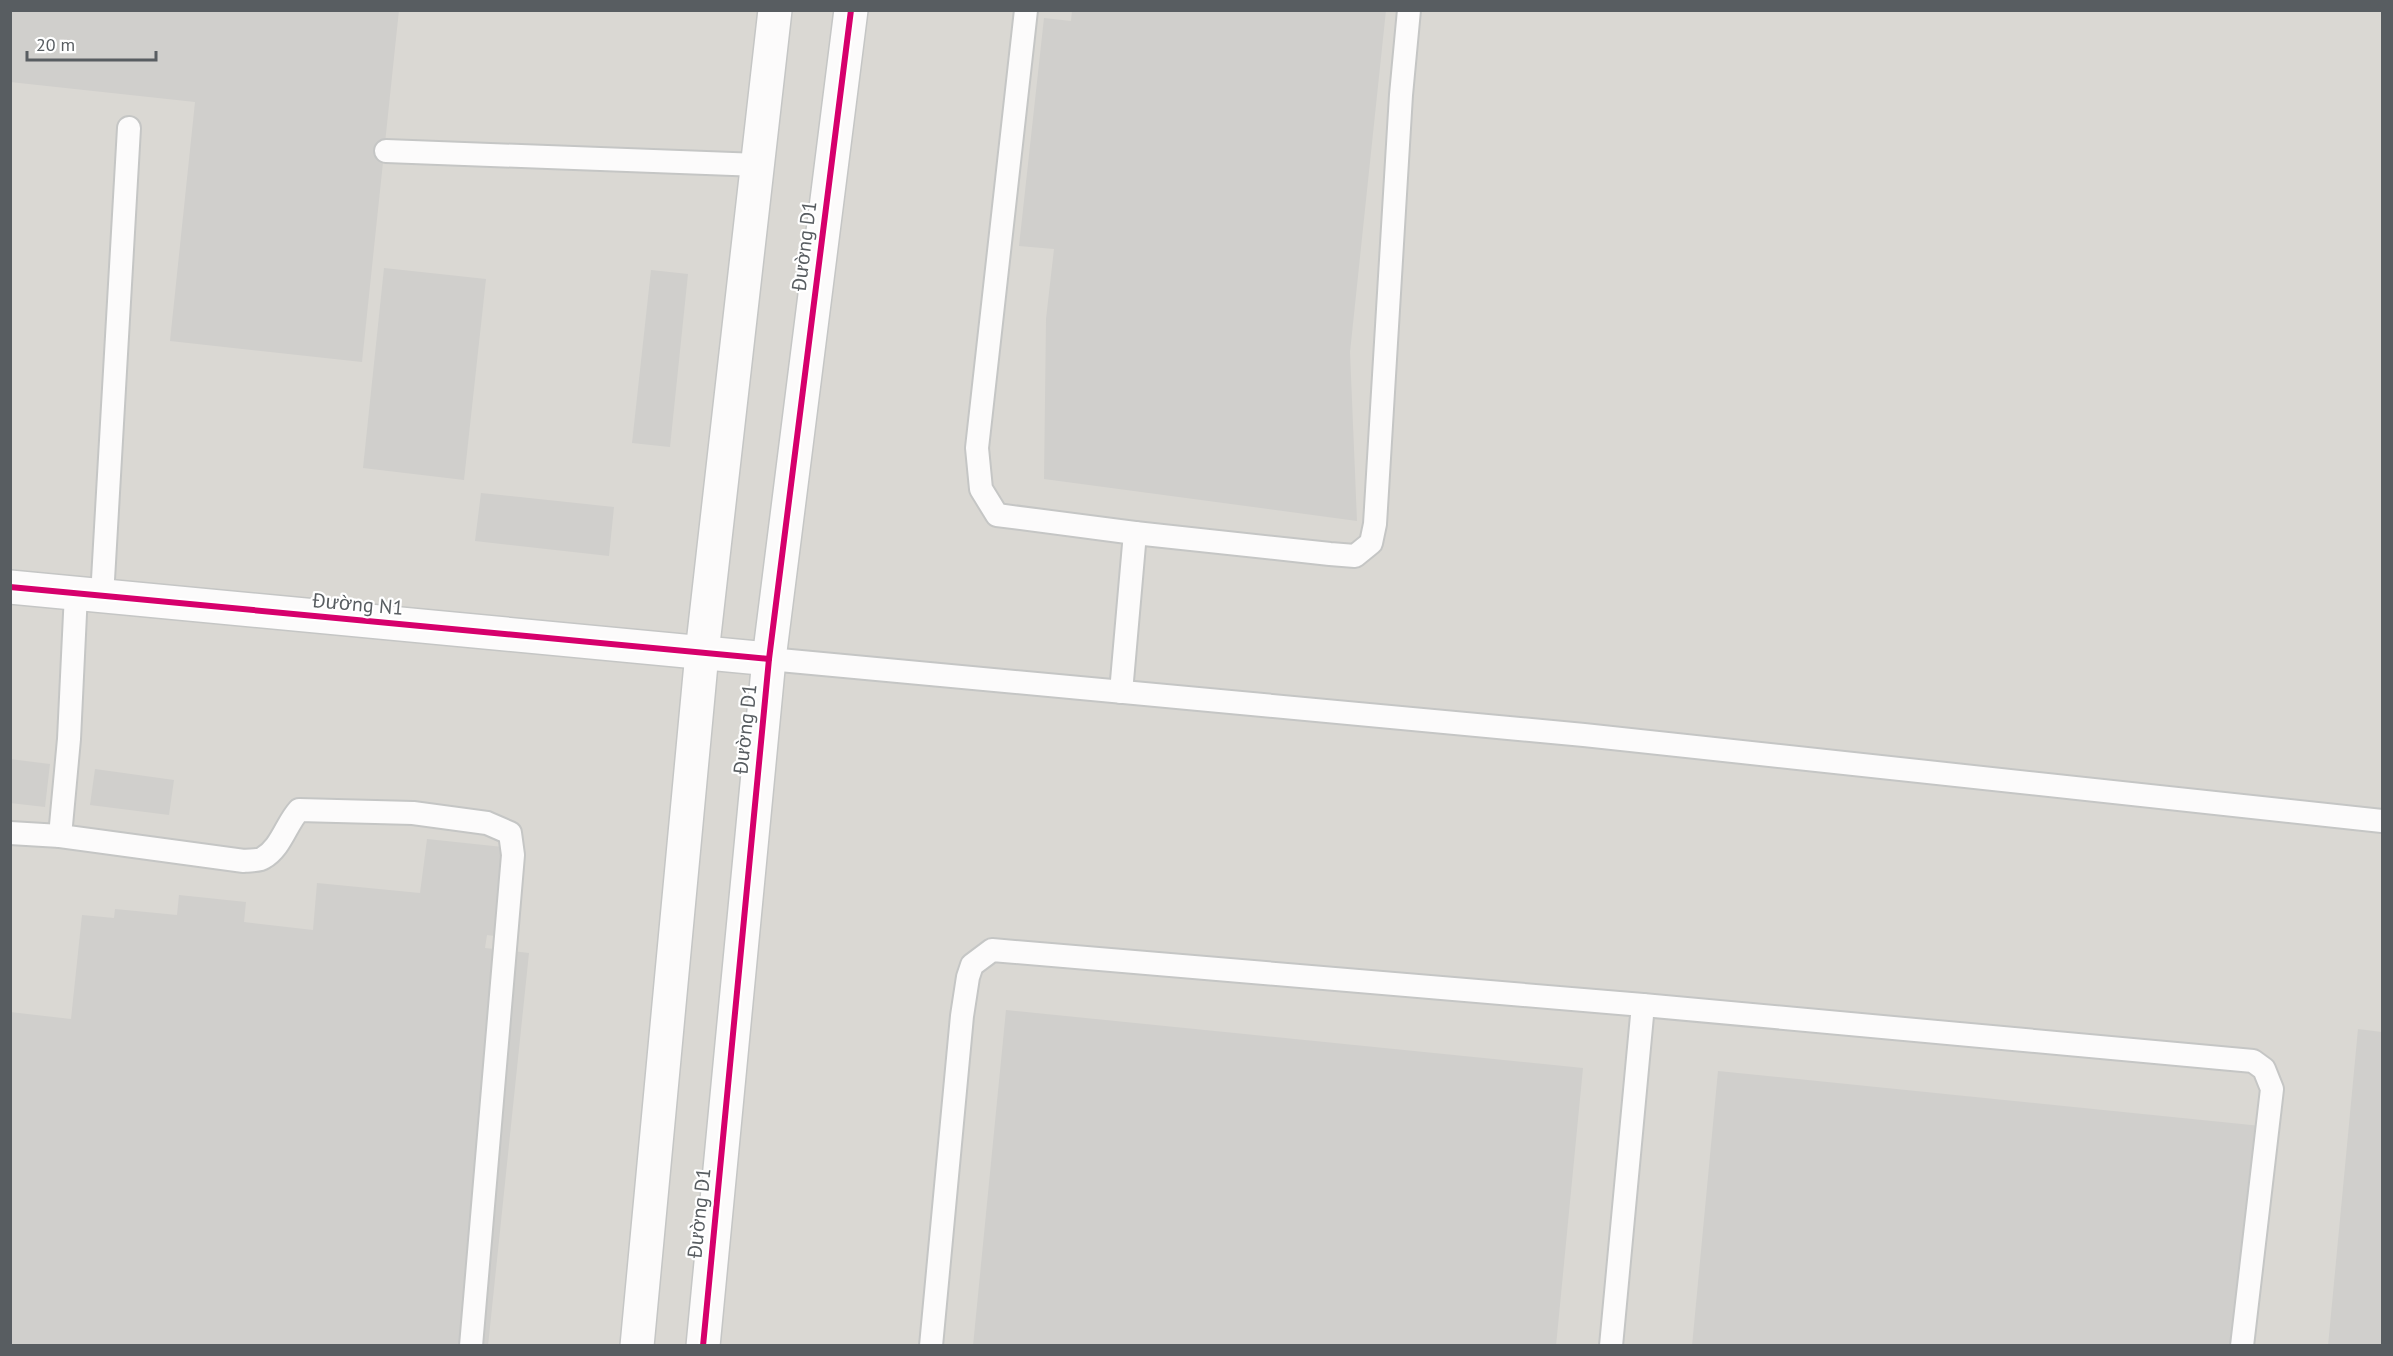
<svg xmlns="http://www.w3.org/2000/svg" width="2393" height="1356" font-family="'PT Sans',sans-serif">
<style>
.industrial{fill:#dad8d3}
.building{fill:#d0cfcc}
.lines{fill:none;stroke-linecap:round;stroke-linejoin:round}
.service-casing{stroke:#c5c6c5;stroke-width:26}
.minor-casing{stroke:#c5c6c5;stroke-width:36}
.service{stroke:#fcfbfb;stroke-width:22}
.minor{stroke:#fcfbfb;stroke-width:33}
.cycleway-casing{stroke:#fff;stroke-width:10}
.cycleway{stroke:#d6006c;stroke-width:6}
.labels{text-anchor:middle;stroke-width:4.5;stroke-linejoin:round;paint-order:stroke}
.street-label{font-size:20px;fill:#585d61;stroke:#fff}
</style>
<rect width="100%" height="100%" fill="#e9e7e2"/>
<polygon class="industrial" points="10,11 2382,11 2382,1345 11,1345"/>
<g class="building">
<polygon points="10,10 399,10 362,362 170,341 195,102 10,82"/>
<polygon points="1072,10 1386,10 1350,352 1357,521 1044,479 1046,319 1054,249 1019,246 1044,18 1071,21"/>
<polygon points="384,268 486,279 464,480 363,468"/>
<polygon points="651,270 688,274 670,447 632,443"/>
<polygon points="481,493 614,507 609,556 475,541"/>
<polygon points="10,759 50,764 45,807 10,803"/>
<polygon points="95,769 174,780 169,815 90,805"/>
<polygon points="427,839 512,848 502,937 487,935 485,948 529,953 488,1346 10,1346 10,1012 71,1019 82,915 114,918 115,909 177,915 179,895 246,902 244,922 313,930 317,883 420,893"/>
<polygon points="1006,1010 1583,1068 1556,1346 973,1346"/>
<polygon points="2358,1029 2382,1032 2382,1346 2328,1346"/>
<polygon points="1718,1071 2271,1127 2250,1346 1692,1346"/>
</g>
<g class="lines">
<defs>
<g id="service">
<polyline points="1026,10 977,448 981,489 997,515 1135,533"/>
<polyline points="386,151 759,165"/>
<polyline points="102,597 129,128"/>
<polyline points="769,659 1584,735 2382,821"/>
<polyline points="1121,692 1135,533 1330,554 1355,556 1371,543 1375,524 1401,95 1409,10"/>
<path d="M10 833 60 836 244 861C250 860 259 861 263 858 281 848 286 824 299 810L413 813 487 823 510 833 513 855 471 1346"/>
<polyline points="60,836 69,739 76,593"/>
<polyline points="931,1346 962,1016 968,977 972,965 992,950 1643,1005 2253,1061 2264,1069 2272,1089 2242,1346"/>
<polyline points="1611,1346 1643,1005"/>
</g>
<g id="minor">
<polyline points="10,587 769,659"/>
<polyline points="637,1346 702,653 775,10"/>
<polyline points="703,1346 769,659 851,10"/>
</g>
</defs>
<use href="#service" class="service-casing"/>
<use href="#minor" class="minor-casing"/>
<use href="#service" class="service"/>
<use href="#minor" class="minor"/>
<defs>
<g id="cycleway">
<polyline points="10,587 769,659"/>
<polyline points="703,1346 769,659 851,10"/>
</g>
</defs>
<use href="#cycleway" class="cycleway-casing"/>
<use href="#cycleway" class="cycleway"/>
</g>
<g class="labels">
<g class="street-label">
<text transform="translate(804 246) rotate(-83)" y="7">Đường D1</text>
<text transform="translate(358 604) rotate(5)" y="7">Đường N1</text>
<text transform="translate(745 729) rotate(-84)" y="7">Đường D1</text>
<text transform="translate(699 1213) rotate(-84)" y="7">Đường D1</text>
</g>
</g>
<rect width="2393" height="1356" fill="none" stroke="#585d61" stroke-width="24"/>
<path d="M27 51v9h129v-9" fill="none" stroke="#585d61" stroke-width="3"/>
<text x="36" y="51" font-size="18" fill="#585d61" stroke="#ffffff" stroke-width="4.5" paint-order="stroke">20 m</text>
</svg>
